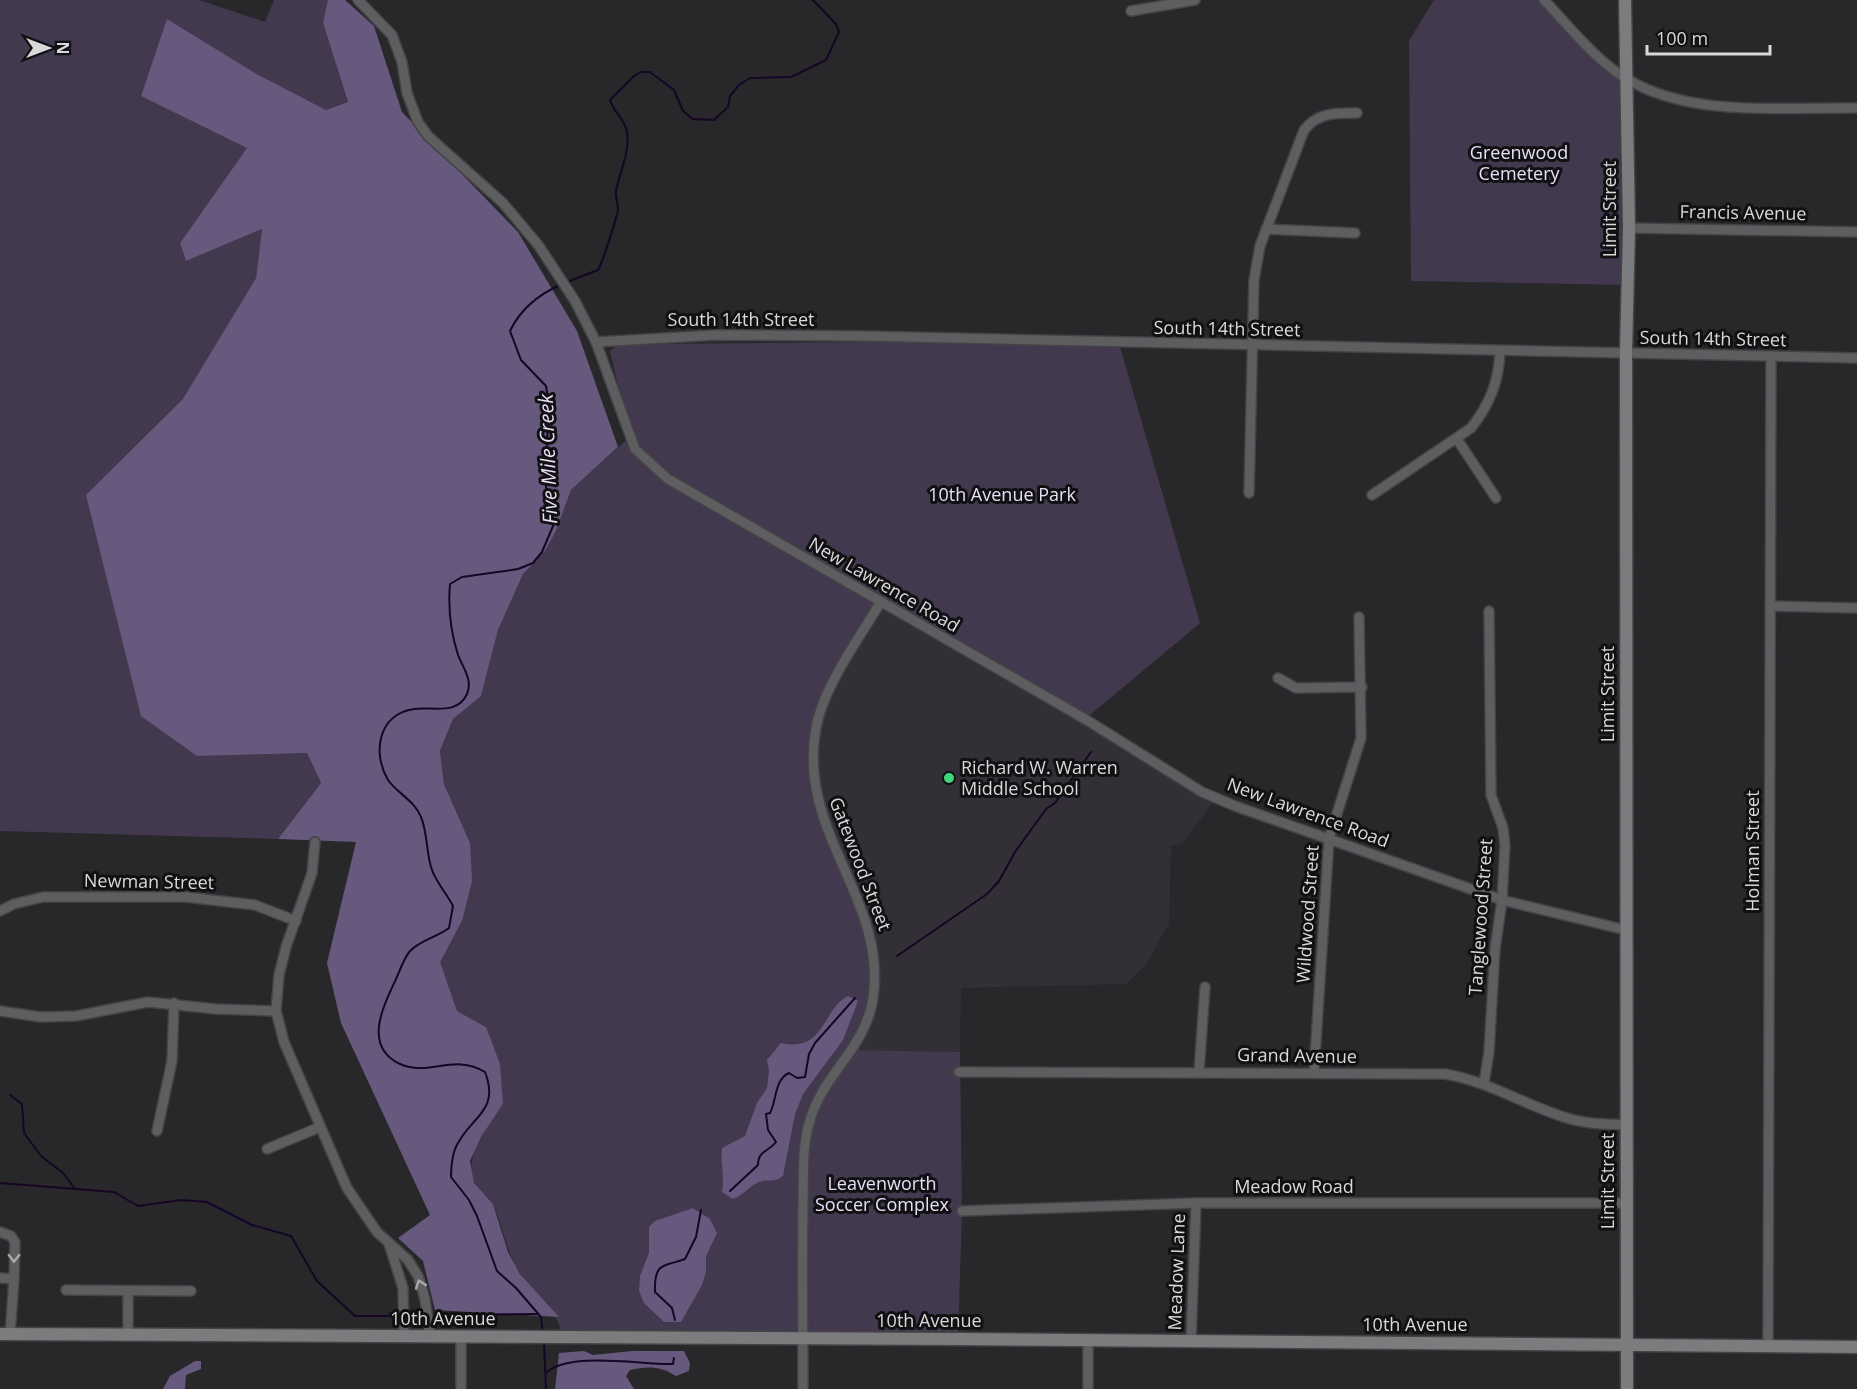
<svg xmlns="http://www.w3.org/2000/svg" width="1857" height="1389" font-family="'Open Sans',sans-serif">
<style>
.built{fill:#322f37}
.green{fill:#42394f}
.forest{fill:#67587e}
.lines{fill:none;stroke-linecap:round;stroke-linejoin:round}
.stream{stroke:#140624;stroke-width:2}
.street-casing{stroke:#444346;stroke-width:12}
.secondary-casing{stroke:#444346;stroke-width:15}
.street{stroke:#5e5d5f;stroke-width:9}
.secondary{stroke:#7c7b7e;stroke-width:12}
.oneway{stroke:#a8a7a9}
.poi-dot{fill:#40d77c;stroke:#111012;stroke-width:2}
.labels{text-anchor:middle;stroke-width:6;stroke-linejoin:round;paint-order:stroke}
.park-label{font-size:18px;fill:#e7def8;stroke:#111012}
.street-label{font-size:18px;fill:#d9d9db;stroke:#111012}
.poi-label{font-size:18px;fill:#d9d9db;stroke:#111012;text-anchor:start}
.water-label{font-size:20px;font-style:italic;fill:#e7ddf7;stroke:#111012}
</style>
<rect width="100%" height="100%" fill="#28272a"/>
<polygon class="built" points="880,603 1217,798 1182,843 1171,846 1169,923 1146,965 1126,984 961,988 960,1052 853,1050 814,785 819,716"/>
<g class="green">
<polygon points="0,0 199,0 265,22 274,0 329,0 323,23 348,102 326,110 255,73 168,20 141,96 248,147 180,243 186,261 262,229 256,278 188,394 197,756 307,753 321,783 278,839 0,831"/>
<polygon points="1434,0 1544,0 1627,79 1628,285 1411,281 1409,41"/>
<path d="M1118 340 1200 623 1085 719 880 603 819 716 814 785 874 948 873 999 854 1050 960 1052 962 1211 958 1339 563 1338C555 1301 535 1299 518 1270 506 1250 503 1228 494 1206 490 1197 477 1191 474 1182 463 1154 489 1126 503 1104L486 1027 457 1011 439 962 462 921 470 843 444 784 440 751 453 719 481 696 498 630 523 573 545 551 556 531 571 490 630 437 610 351 616 346 649 344Z"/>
</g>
<g class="forest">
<polygon points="328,0 345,0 374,26 402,112 518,232 577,331 618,447 571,490 556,531 545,551 523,574 498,630 481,696 453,719 440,751 444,784 470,843 472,881 462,921 440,962 457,1011 486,1027 500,1064 503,1104 481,1137 470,1161 474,1183 493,1204 508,1252 520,1274 559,1317 435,1310 423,1261 398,1238 430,1215 341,1023 327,963 356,842 278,839 321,783 307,753 197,756 141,716 86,495 183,399 256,278 262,229 186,261 180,243 247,148 141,96 167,19 255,73 326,110 348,102 323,23"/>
<path d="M848 996 858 1001 843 1040 803 1094 795 1114 783 1176C772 1184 769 1178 759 1182 749 1186 744 1195 733 1199L722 1192C725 1177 720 1163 722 1148L745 1136 757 1103 767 1088 769 1070 767 1060 781 1043C825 1053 822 1009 848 996Z"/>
<polygon points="693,1208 710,1219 717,1233 706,1256 706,1272 702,1285 681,1322 664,1322 644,1303 639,1291 640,1276 649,1253 649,1227 655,1221"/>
<path d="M584 1351 593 1355 632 1351H684L690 1363 689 1371 676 1376C660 1366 648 1366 630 1370L626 1376 634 1389H555L559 1353Z"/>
<polygon points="195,1361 201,1361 201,1369 186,1375 185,1389 163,1389 170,1376"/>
</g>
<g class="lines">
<g class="stream">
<path d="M567 282 598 270C602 264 618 214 618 209 618 202 615 198 616 191 620 171 630 152 627 132 625 119 613 112 610 100L634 76 641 72H650L674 90 683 111 693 119 714 120 728 107 730 96 739 85 750 78 791 77 826 60 839 32 836 24 813 0"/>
<polyline points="897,956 987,894 999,881 1015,852 1046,809 1055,803 1091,752"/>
<polyline points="10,1095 22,1104 24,1133 41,1156 63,1173 75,1189"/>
<polyline points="0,1183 114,1192 138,1206 181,1200 207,1202 252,1225 291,1236 317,1281 355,1316 390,1316"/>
<path d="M730 1191 758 1165C758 1150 769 1152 776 1142L768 1130 766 1114 770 1113C777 1100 774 1080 789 1073L797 1078 805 1077 809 1054 815 1043 855 998"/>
<polyline points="439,1315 538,1314"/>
<path d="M675 1320 672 1308 655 1292C654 1262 663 1267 685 1259L696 1237 701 1210"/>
<path d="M543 1334 541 1317 516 1288 497 1271 477 1216 469 1200 451 1177C451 1168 452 1158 455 1149 468 1117 501 1113 485 1072 454 1053 429 1077 400 1064 362 1046 384 1005 396 979 400 970 404 958 410 951 421 940 437 937 449 928L453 906C447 894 436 882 432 870 426 854 428 834 421 817 415 801 397 793 388 780 372 753 378 714 414 709 432 706 457 716 467 694 473 680 463 668 458 655 451 633 448 607 450 584L462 577 518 569 533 563 542 552 553 526 545 481 549 404 546 386 521 360 510 331C521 308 539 294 562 284"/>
<polyline points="544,1342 546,1389"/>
<path d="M546 1373C569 1351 641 1365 673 1364L674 1358"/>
</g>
<defs>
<g id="street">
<polyline points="358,0 392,35 402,62 407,93 418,122 428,136 503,203 539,246 575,301 596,342 635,449 668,479 1085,719 1202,792 1235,806 1502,900 1626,930"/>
<path d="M1544 0C1570 27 1595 60 1627 79 1691 118 1784 107 1857 108"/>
<polyline points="1131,11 1195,0"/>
<polyline points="1629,228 1857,232"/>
<polyline points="1266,229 1355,233"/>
<polyline points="596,342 717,335 862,336 1857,358"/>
<polyline points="1457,439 1496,498"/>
<path d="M1249 493 1254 280 1260 246 1304 130C1318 112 1336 113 1357 113"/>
<path d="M1372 495 1471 428C1490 404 1499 381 1500 351"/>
<polyline points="1770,606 1857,608"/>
<polyline points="1278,678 1296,688 1362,687"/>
<polyline points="315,842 312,873 286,947 279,975 276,1011 284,1042 347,1188 377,1232 408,1260 418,1276 425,1299 430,1337"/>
<polyline points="0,911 14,904 43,897 186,897 255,905 296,921"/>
<polyline points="0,1011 41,1017 76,1016 148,1002 216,1009 276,1011"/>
<path d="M959 1072 1445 1074C1491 1082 1524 1105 1567 1118 1586 1124 1606 1124 1626 1125"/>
<polyline points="1199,1072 1205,987"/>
<polyline points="1314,1073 1329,839 1361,738 1359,617"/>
<polyline points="1484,1083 1489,1052 1495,949 1502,900 1505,845 1503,828 1491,795 1489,611"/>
<polyline points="157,1131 172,1061 174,1003"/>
<polyline points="267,1149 320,1127"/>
<polyline points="962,1211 1196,1203 1627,1203"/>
<polyline points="0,1232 11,1236 15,1242 14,1279 0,1278"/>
<polyline points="389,1244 403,1288 404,1337"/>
<polyline points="66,1290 191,1291"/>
<polyline points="128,1291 128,1336"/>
<polyline points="10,1335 14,1279"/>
<polyline points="1088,1342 1088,1389"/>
<polyline points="1191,1342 1196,1203"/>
<polyline points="1768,1346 1771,356"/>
<polyline points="461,1389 461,1337"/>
<path d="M803 1389C803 1328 802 1268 803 1207 804 1178 801 1146 811 1117 825 1073 866 1047 873 998 888 896 791 829 818 719 828 680 860 637 880 603"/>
</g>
<g id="secondary">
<polyline points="1625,0 1629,228 1626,353 1627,1389"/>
<polyline points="0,1334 958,1339 1857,1347"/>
</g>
</defs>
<use href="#street" class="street-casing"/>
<use href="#secondary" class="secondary-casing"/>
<use href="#street" class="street"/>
<use href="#secondary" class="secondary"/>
</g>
<defs><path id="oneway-chevron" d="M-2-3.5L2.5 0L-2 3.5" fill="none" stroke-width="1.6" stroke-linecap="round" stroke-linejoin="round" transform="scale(1.5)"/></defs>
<g class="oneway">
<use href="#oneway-chevron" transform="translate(14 1258) rotate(91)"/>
<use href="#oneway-chevron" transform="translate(420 1284) rotate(-109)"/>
</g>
<circle class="poi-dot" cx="949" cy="778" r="6"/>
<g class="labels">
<g class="park-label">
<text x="1519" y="159">Greenwood<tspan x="1519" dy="21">Cemetery</tspan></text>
<text x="1002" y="501">10th Avenue Park</text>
<text x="882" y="1190">Leavenworth<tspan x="882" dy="21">Soccer Complex</tspan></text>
</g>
<g class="street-label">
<text transform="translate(1610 209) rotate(-90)" y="6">Limit Street</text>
<text transform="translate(1743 213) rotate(1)" y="6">Francis Avenue</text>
<text x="741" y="326">South 14th Street</text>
<text transform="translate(1227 329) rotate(1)" y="6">South 14th Street</text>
<text transform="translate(1713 339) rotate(1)" y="6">South 14th Street</text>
<text transform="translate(884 585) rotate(30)" y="6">New Lawrence Road</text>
<text transform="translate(1608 694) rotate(-90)" y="6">Limit Street</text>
<text transform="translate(1308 813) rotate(20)" y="6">New Lawrence Road</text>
<text transform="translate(1753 851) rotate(-90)" y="6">Holman Street</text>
<text transform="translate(860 864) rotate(69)" y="6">Gatewood Street</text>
<text transform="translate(149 882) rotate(1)" y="6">Newman Street</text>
<text transform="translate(1308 914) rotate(-86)" y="6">Wildwood Street</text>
<text transform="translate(1481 917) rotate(-86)" y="6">Tanglewood Street</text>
<text transform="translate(1297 1056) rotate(1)" y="6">Grand Avenue</text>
<text transform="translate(1608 1181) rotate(-90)" y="6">Limit Street</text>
<text x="1294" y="1193">Meadow Road</text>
<text transform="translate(1177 1272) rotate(-88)" y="6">Meadow Lane</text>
<text x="443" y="1325">10th Avenue</text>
<text x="929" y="1327">10th Avenue</text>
<text x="1415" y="1331">10th Avenue</text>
</g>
<g class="poi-label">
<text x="961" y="774">Richard W. Warren<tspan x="961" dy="21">Middle School</tspan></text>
</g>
<g class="water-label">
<text transform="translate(548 459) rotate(-92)" y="7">Five Mile Creek</text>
</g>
</g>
<g transform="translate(48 48) rotate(90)" stroke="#111012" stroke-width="4.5" paint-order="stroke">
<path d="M0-4.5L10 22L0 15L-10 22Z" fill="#d9d9db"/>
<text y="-9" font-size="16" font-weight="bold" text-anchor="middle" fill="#d9d9db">N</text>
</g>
<path d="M1647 45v9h123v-9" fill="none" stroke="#d9d9db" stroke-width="3"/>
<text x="1656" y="45" font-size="18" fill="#d9d9db" stroke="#111012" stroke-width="4.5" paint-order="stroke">100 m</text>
</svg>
